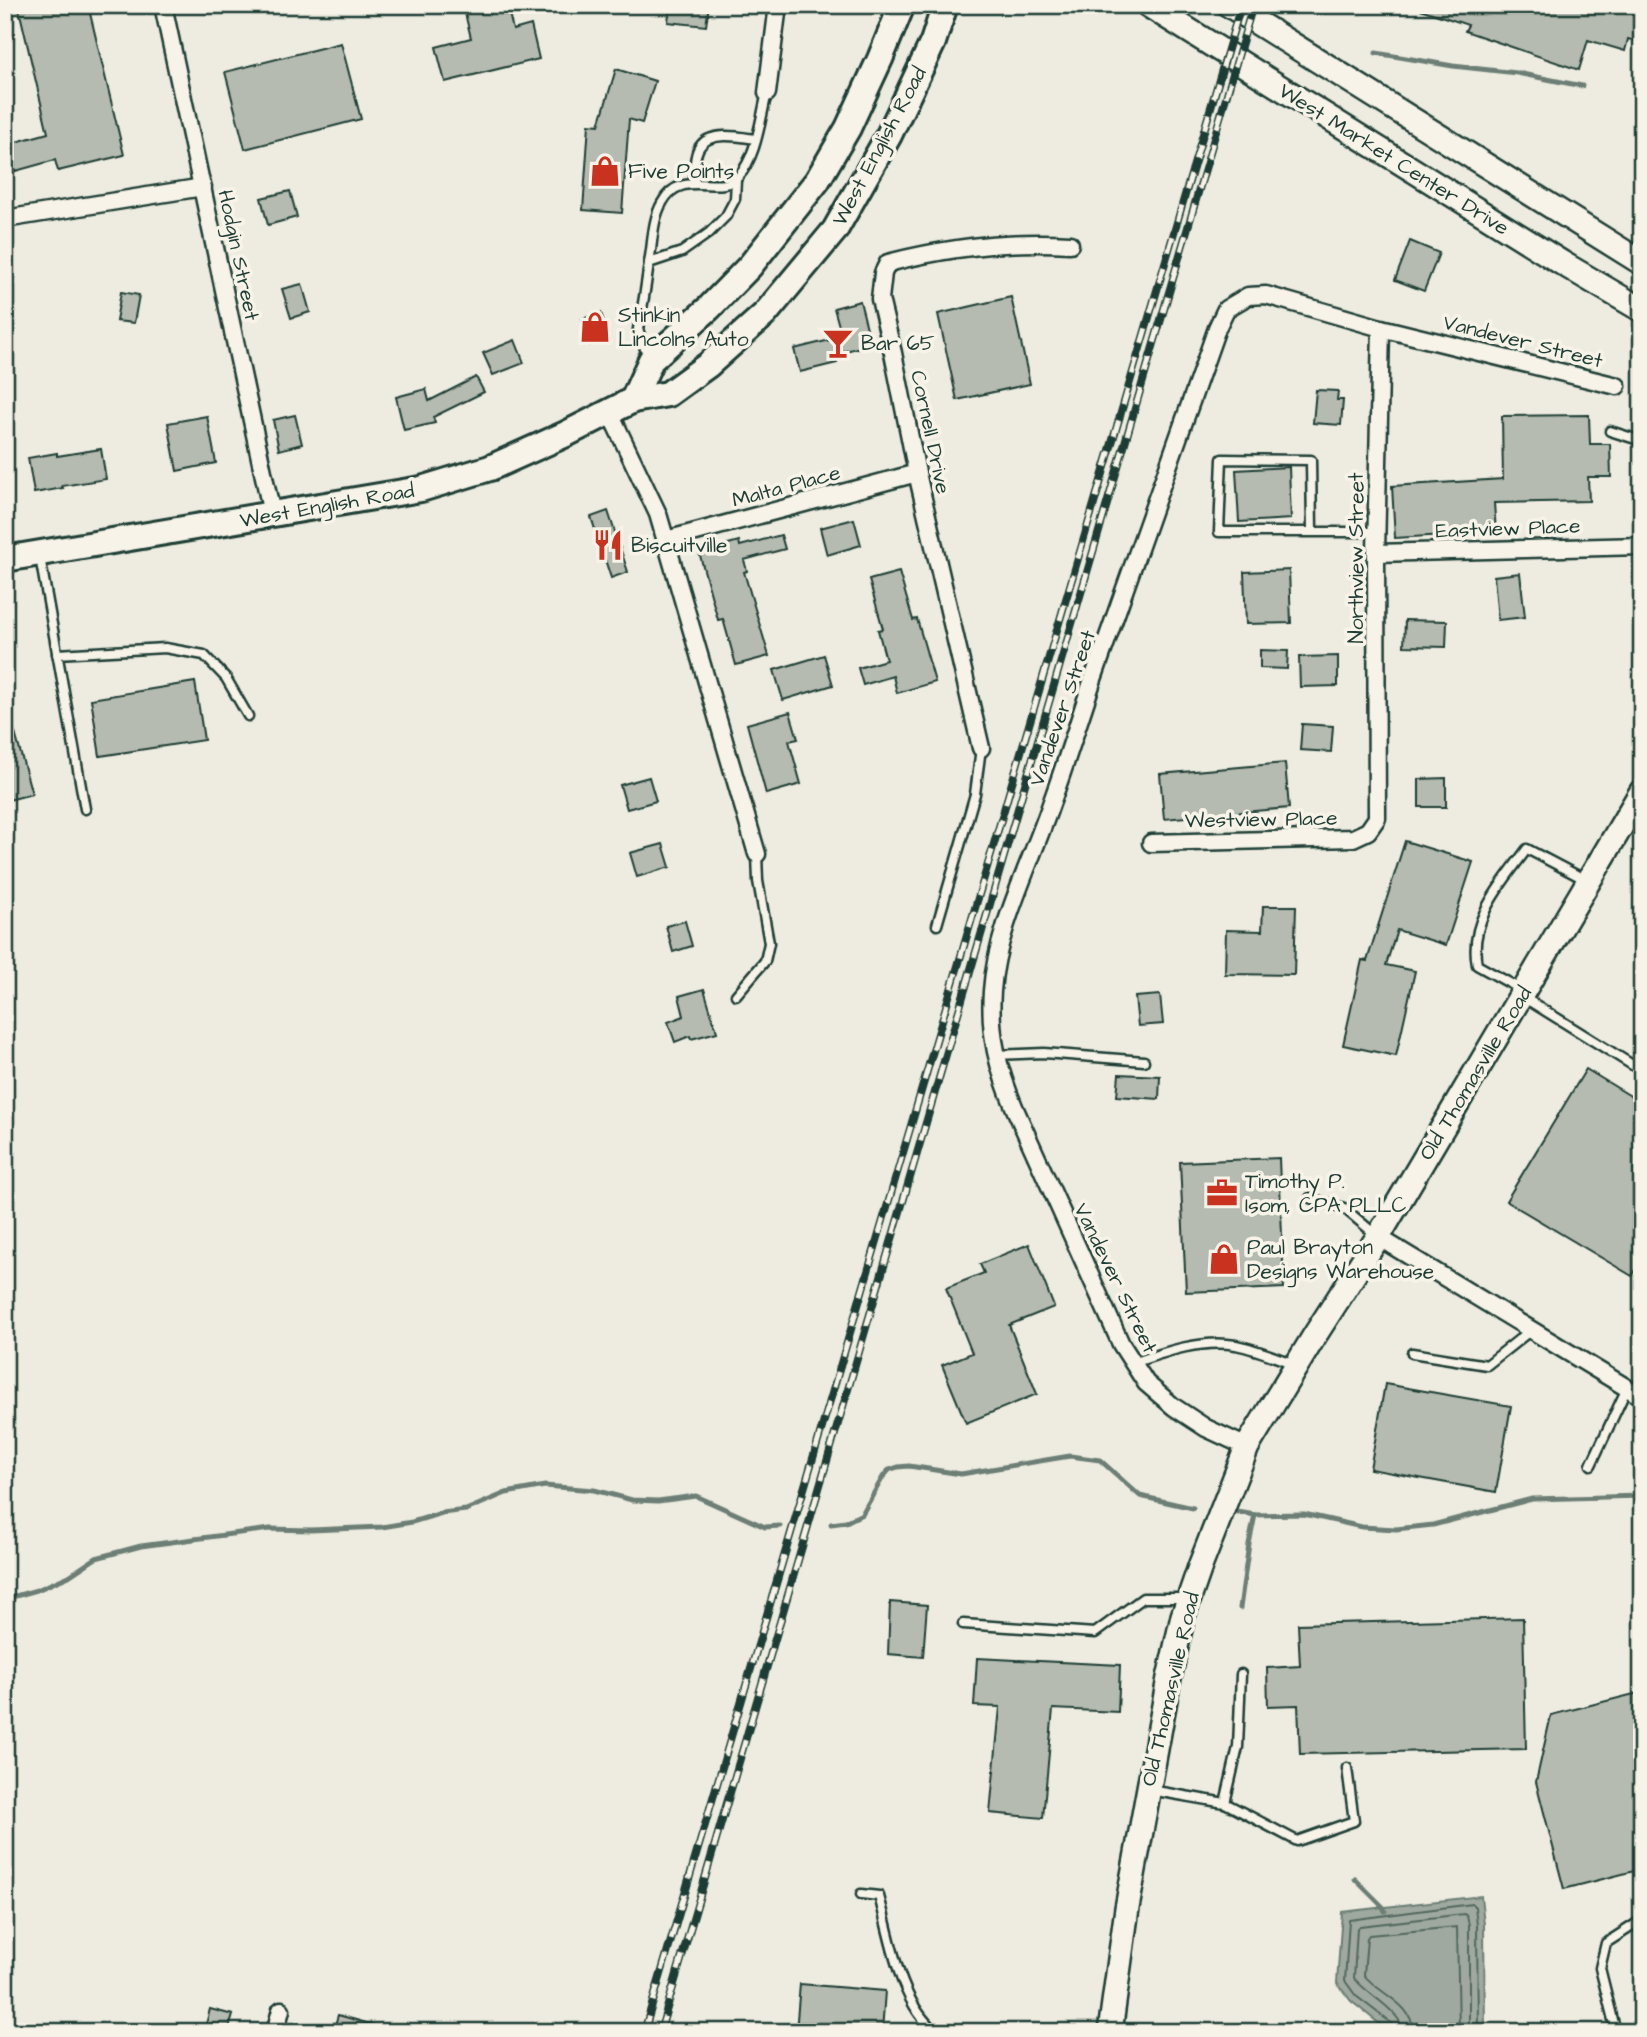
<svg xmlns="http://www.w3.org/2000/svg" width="1647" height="2037" font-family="'Architects Daughter',sans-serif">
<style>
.water{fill:#9fa99f;stroke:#6c7e74;stroke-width:2}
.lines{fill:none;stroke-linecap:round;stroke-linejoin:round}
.shore{stroke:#52685f;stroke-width:2}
.stream{stroke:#6c7e74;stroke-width:5}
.building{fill:#b5bbb0;stroke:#1f3d34;stroke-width:2}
.lane-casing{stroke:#1f3d34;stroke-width:13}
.street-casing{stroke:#1f3d34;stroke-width:21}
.secondary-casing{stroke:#1f3d34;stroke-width:28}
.primary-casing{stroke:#1f3d34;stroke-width:30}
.lane{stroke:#f7f3e8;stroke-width:8}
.street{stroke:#f7f3e8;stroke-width:16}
.secondary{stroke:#f7f3e8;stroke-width:23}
.primary{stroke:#f7f3e8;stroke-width:24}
.rail-casing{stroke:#1f3d34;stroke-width:8}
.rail{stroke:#f7f3e8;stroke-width:5;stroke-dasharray:16;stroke-linecap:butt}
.labels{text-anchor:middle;stroke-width:7;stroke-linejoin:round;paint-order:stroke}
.street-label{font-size:21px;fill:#1f3d34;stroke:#f7f3e8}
.poi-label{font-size:21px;fill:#1f3d34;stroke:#f7f3e8;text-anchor:start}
</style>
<rect width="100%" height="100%" fill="#eeece1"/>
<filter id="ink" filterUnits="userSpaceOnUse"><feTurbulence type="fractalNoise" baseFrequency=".0143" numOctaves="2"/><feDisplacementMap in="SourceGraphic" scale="14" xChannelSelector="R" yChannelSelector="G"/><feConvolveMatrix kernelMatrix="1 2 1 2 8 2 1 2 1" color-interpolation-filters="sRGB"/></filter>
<g filter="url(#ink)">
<polygon class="water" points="1481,1896 1484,1924 1485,2032 1390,2032 1351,2001 1337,1983 1342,1912"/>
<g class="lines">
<g class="shore">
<polyline points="1394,2032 1394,2026 1390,2022 1356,1996 1345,1981 1349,1920 1472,1904 1475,1907 1477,1925 1478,2032"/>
<path d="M1403 2032C1402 2011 1367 1995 1354 1978L1357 1928 1360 1926 1464 1914 1467 1916 1469 1925V2032"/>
<path d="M1414 2032C1412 2003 1380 1995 1364 1975L1367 1938 1369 1935 1457 1927 1459 2032"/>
</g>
<g class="stream">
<polyline points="1376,53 1453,66 1517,73 1582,86"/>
<polyline points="1238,1512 1255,1515 1304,1514 1362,1527 1396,1529 1433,1525 1532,1499 1642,1496"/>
<polyline points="831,1524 846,1522 862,1514 883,1477 889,1470 898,1467 909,1466 961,1474 1070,1456 1100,1460 1140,1496 1193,1508"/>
<polyline points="5,1599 37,1590 69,1576 96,1558 141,1546 270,1529 311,1530 382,1527 412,1522 442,1513 466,1510 506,1493 545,1486 594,1490 632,1500 658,1501 696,1496 765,1527 780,1526"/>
<polyline points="1240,1608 1249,1544 1255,1515"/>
<polyline points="1355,1879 1383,1907 1385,1911"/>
</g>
</g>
<g class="building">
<polygon points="18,5 88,5 124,155 58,171 55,160 5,174 5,145 48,133"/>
<polygon points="463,5 507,5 513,30 531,25 539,59 445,82 436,47 471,38"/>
<polygon points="670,5 709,5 706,26 668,22"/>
<polygon points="1418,5 1642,5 1642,43 1628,39 1625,51 1588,40 1579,70 1465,31 1468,25 1417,8"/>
<polygon points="341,43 361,119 245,149 225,72"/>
<polygon points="616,69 655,81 642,123 629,119 622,213 583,210 589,124 599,125"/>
<polygon points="290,191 297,217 268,225 261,198"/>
<polygon points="1410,241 1439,253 1424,291 1395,280"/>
<polygon points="302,284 310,312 291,318 282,289"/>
<polygon points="121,292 139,295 134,323 116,321"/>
<polygon points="1011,297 1030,384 957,400 938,314"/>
<polygon points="860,301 871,344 835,354 837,363 800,372 794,349 842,337 834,308"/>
<polygon points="601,313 608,333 590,345 582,319"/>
<polygon points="515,340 524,363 493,375 483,353"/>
<polygon points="476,377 484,392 433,417 435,423 404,430 396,397 426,389 429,401"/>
<polygon points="1316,390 1338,391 1337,400 1343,400 1341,425 1313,423"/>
<polygon points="295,415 302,444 279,450 273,420"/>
<polygon points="1589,415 1590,444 1610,444 1611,477 1588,477 1589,501 1494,503 1496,532 1395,538 1392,486 1503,479 1502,416"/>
<polygon points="207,416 216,463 177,471 168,423"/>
<polygon points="101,449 106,479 62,486 63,488 34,493 28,458 57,453 57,456"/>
<polygon points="1289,467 1291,519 1239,522 1236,470"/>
<polygon points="608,511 628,572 611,578 591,517"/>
<polygon points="854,519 861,545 827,555 820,528"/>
<polygon points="781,535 785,549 744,560 747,571 744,572 769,656 736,665 723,619 718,620 699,552 739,541 740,546"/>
<polygon points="1289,570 1291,623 1246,624 1244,572"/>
<polygon points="899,572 913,620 917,619 935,682 897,693 893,676 863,685 858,668 886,660 878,630 883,629 869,580"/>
<polygon points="1520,573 1525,617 1498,620 1494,576"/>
<polygon points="1405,620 1447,621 1446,647 1404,646"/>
<polygon points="1260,650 1288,651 1287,669 1260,668"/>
<polygon points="824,655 833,685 783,700 774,670"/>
<polygon points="1338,656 1338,686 1300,687 1299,657"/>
<polygon points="195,682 204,740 100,756 91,699"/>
<polygon points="790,712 798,739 789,741 801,784 766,794 747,724"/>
<polygon points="5,715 10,715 32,794 5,801"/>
<polygon points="1302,724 1333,726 1331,752 1300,750"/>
<polygon points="1285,763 1289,808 1164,819 1160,774"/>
<polygon points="649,777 656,801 627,809 620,785"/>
<polygon points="1446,778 1446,807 1419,807 1419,779"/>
<polygon points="1405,841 1473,862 1446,945 1397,930 1386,965 1415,971 1396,1056 1343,1045 1362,960 1367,961"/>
<polygon points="663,844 670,867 637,877 630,853"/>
<polygon points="1263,906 1296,906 1294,975 1225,974 1226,930 1262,931"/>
<polygon points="685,921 692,946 673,952 666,926"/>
<polygon points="704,989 717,1032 691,1039 690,1036 675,1042 668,1022 684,1016 679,996"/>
<polygon points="1160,995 1163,1024 1138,1026 1135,997"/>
<polygon points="1586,1069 1642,1103 1642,1261 1632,1276 1506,1201"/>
<polygon points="1119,1074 1160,1076 1159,1099 1117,1096"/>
<polygon points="1279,1158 1284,1288 1186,1292 1180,1162"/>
<polygon points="1029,1244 1054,1307 1009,1325 1037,1394 966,1423 942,1365 972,1353 946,1288 984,1273 980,1264"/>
<polygon points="1385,1384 1511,1406 1496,1492 1370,1469"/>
<polygon points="890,1602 927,1605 923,1657 888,1654"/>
<polygon points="1523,1618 1526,1749 1300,1754 1298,1705 1268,1706 1267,1668 1300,1666 1298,1624"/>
<polygon points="977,1658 1120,1665 1118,1712 1053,1709 1043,1818 990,1813 1000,1707 974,1706"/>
<polygon points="1642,1692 1642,1869 1564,1889 1536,1782 1551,1715"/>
<polygon points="800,1984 885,1991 882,2032 796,2032"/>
<polygon points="210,2009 233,2015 228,2032 204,2032"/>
<polygon points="338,2015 381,2027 380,2032 333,2032"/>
</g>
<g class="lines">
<defs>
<g id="lane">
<path d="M694 183C695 172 693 154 701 145 712 131 741 137 755 139"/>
<polyline points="649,263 682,252 709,233 726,216 735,199 736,180"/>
<path d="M649 358 642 342 638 329C644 303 647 276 651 250 653 234 654 217 662 203 681 167 720 197 738 177 757 156 760 120 767 93"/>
<polyline points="1610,431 1642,441"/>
<polyline points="1312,531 1311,460 1222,459 1219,532 1376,532"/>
<polyline points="40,557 85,809"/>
<polyline points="57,654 165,648 204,655 226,678 248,716"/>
<polyline points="937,925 975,794 981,748"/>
<path d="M1522 990 1477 965C1468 920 1502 883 1527 849L1586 880"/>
<polyline points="736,995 765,961 769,943 758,881 757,854"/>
<polyline points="1523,997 1642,1071"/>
<polyline points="995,1055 1044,1053 1144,1061"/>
<polyline points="1310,1198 1344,1208 1376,1235"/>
<polyline points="1412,1353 1487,1365 1531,1330"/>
<path d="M1133 1363C1165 1352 1201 1339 1236 1345 1256 1349 1275 1357 1294 1364"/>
<polyline points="1591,1465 1627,1388"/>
<polyline points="963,1624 1095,1633 1143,1598 1186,1598"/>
<polyline points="1150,1790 1225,1803 1238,1747 1241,1674"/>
<polyline points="1225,1803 1297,1841 1354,1821 1347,1768"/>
<path d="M861 1894 879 1896C891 1940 899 2002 936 2032"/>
<polyline points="1616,2032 1600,1968 1606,1943 1642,1920"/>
</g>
<g id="street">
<polyline points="163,5 272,514"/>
<polyline points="767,93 778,5"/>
<polyline points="5,219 203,187"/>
<polyline points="610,413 658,514 757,854"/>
<polyline points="666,540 917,473"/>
<polyline points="1376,553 1642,546"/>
<path d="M981 748 917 473 893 353 880 299 883 273 888 263C947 248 1009 240 1070 244"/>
<polyline points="1151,843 1353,838 1368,831 1377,818 1376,553 1381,328"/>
<polyline points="1378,1237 1642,1397"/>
<path d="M1247 1447 1206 1428 1174 1407 1146 1383 1121 1344 1015 1109C998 1069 989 1035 992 991 996 930 1031 863 1051 804 1066 763 1079 720 1093 679 1134 562 1176 445 1217 328L1226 309 1248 296 1266 295 1381 328 1617 386"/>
<polyline points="275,2032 281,2010"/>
</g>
<g id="secondary">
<polyline points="1148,5 1562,263 1642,310"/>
<polyline points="1229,5 1642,263"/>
<polyline points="1110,2032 1127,1908 1169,1678 1183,1616 1201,1564 1247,1447 1315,1335 1378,1237 1642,791"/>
</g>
<g id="primary">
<polyline points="633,400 651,360 709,308 750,266 817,181 848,128 880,59 902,5"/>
<polyline points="5,559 421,489 490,468 566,434 633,400 668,394 708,365 765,314 835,230 889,135 933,42 945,5"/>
</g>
</defs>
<use href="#lane" class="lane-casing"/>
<use href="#street" class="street-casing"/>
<use href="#secondary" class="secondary-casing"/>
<use href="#primary" class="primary-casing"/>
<use href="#lane" class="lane"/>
<use href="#street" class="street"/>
<use href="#secondary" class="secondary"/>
<use href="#primary" class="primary"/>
<defs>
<g id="rail">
<polyline points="644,2032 1241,5"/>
<polyline points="660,2032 1253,5"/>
</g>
</defs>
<use href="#rail" class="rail-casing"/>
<use href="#rail" class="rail"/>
</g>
</g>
<defs>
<symbol id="shop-bare" viewBox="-9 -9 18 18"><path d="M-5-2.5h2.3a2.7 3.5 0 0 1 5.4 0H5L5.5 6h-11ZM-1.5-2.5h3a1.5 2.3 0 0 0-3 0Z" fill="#c8321e" stroke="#f7f3e8" stroke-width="2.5" paint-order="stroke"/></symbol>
<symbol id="bar-bare" viewBox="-9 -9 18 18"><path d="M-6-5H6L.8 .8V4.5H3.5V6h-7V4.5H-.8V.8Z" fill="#c8321e" stroke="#f7f3e8" stroke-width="2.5" paint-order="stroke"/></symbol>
<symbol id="restaurant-bare" viewBox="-9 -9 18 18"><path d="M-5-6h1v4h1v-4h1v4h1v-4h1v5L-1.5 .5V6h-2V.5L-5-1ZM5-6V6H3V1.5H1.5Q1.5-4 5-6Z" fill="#c8321e" stroke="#f7f3e8" stroke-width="2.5" paint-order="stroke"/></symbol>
<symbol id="office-bare" viewBox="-9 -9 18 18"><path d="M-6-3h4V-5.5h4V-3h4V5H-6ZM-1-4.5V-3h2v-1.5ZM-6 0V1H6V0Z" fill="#c8321e" stroke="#f7f3e8" stroke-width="2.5" paint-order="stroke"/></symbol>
</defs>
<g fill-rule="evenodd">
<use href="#shop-bare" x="583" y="149" width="44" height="44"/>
<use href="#shop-bare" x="573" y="305" width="44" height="44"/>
<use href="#bar-bare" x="816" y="321" width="44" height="44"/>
<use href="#restaurant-bare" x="586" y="523" width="44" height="44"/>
<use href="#office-bare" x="1200" y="1171" width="44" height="44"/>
<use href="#shop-bare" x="1202" y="1237" width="44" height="44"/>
</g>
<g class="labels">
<g class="street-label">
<text transform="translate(879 146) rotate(-62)" y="7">West English Road</text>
<text transform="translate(1394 159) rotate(32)" y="7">West Market Center Drive</text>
<text transform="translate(239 255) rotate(78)" y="7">Hodgin Street</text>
<text transform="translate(1523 341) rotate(14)" y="7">Vandever Street</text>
<text transform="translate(931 432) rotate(78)" y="7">Cornell Drive</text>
<text transform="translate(786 486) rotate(-15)" y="7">Malta Place</text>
<text transform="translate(327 505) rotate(-10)" y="7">West English Road</text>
<text transform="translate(1508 528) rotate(-2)" y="7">Eastview Place</text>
<text transform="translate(1356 558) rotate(-90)" y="7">Northview Street</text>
<text transform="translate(1062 708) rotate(-71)" y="7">Vandever Street</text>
<text transform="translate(1261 819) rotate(-1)" y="7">Westview Place</text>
<text transform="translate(1475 1073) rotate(-59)" y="7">Old Thomasville Road</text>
<text transform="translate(1116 1278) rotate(64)" y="7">Vandever Street</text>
<text transform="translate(1170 1689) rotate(-77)" y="7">Old Thomasville Road</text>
</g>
<g class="poi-label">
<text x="628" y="178">Five Points</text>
<text x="618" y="322">Stinkin<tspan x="618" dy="24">Lincolns Auto</tspan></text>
<text x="861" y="350">Bar 65</text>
<text x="631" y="552">Biscuitville</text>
<text x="1245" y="1188">Timothy P.<tspan x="1245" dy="24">Isom, CPA PLLC</tspan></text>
<text x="1247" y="1254">Paul Brayton<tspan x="1247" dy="24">Designs Warehouse</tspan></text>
</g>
</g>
<rect width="1647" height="2037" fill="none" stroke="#f7f3e8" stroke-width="28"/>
<rect x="14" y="14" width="1619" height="2009" fill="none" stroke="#1f3d34" stroke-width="2.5" filter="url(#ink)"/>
</svg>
